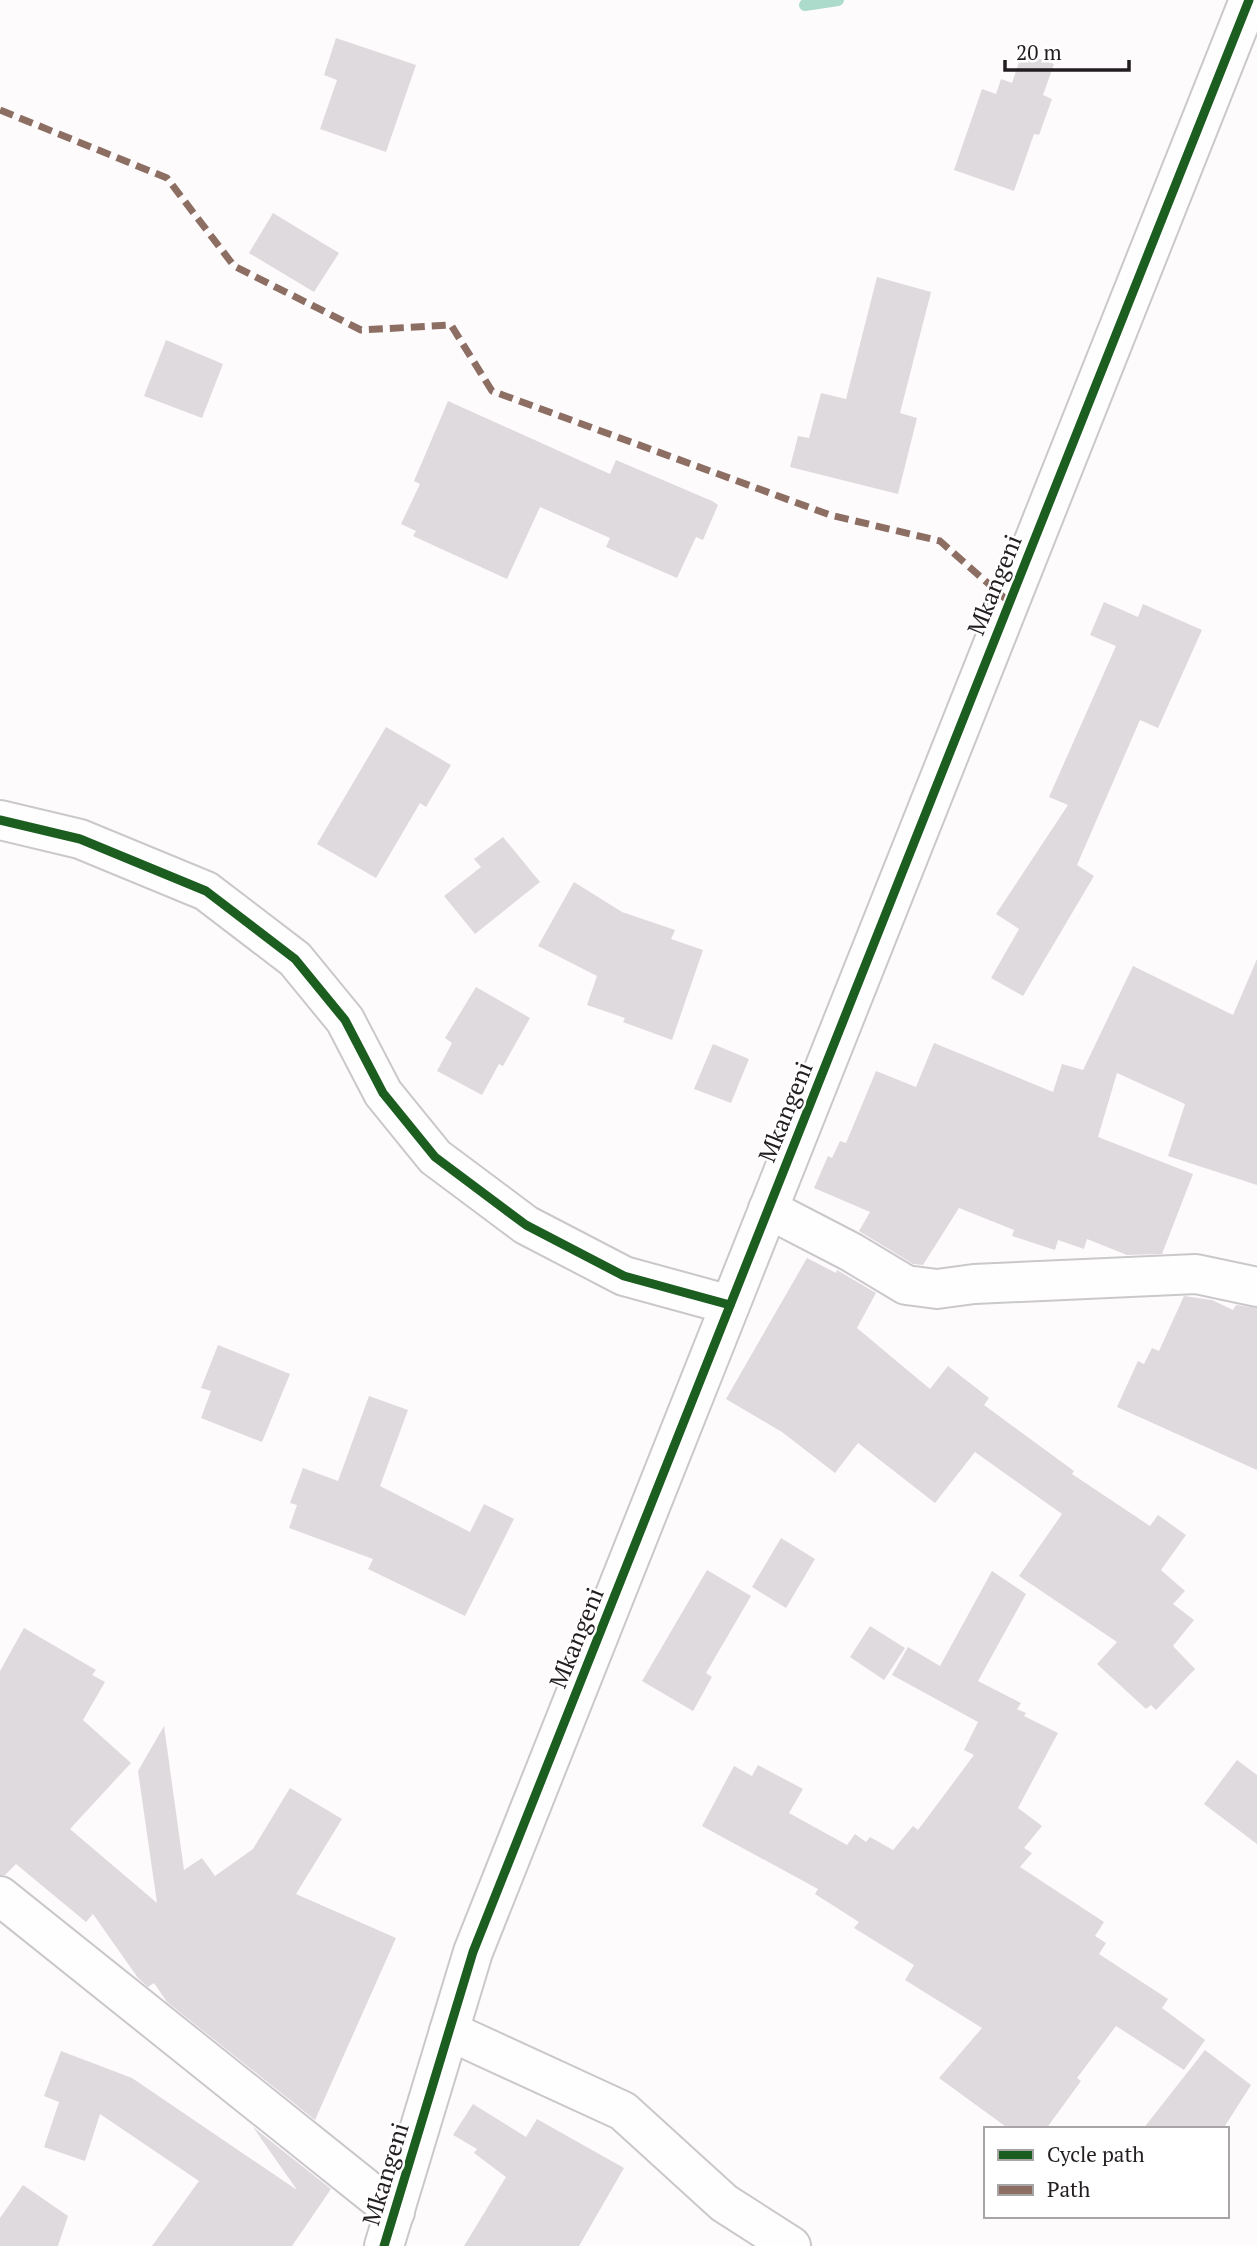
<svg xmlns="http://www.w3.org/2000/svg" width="1257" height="2246" font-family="'PT Serif',serif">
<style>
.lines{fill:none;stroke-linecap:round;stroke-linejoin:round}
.stream{stroke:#addbcb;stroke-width:12}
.building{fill:#dedadd}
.minor-casing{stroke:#cbc8cb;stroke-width:42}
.tertiary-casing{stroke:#cbc8cb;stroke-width:42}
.minor{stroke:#fffeff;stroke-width:38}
.tertiary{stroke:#fffeff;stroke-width:38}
.quiet{stroke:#8d6e63;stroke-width:7;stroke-dasharray:14 7;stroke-linecap:butt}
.cycleway-casing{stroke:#fff;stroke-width:13}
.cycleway{stroke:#1b5e20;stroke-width:9}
.labels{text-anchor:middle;stroke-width:5;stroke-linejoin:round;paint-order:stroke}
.street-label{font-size:24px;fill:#221d21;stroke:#fff}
</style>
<rect width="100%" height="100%" fill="#fefbfd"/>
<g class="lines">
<polyline class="stream" points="805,5 838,0"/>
</g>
<g class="building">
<polygon points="336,38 416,65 386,152 320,129 337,80 324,75"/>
<polygon points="1022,53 1054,64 1043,95 1052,99 1039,135 1034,134 1014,191 954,170 982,89 996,94 1001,79 1012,83"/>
<polygon points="273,213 339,253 314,292 249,253"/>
<polygon points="877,277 931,292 900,413 917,418 898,494 790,467 798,436 809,438 821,393 846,399"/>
<polygon points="166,340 223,364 202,418 144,396"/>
<polygon points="448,401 610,474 616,460 712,501 718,505 703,540 696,537 677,578 606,547 610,538 540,507 507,579 413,536 416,531 401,524 420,484 414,481"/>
<polygon points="1104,602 1138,617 1143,604 1202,630 1158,728 1140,720 1077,865 1094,876 1023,996 991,978 1019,929 996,914 1068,805 1049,797 1116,646 1090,635"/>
<polygon points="386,727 451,765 426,807 420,803 376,878 317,844"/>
<polygon points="503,837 540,882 475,934 444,896 481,867 474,859"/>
<polygon points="574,882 622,912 675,930 671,939 703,950 672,1040 623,1022 625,1018 587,1005 597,976 538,946"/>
<polygon points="1257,959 1257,1185 1168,1156 1185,1104 1117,1073 1098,1137 1193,1174 1162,1254 1127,1255 1087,1239 1084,1249 1058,1240 1055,1250 1012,1236 1014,1230 959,1208 923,1265 913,1264 859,1231 870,1212 814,1188 828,1156 832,1158 840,1141 846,1143 876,1071 916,1087 934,1043 1053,1092 1062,1064 1083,1070 1133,966 1233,1015"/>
<polygon points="476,987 530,1018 503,1066 499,1064 482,1095 437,1071 452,1043 445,1038"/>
<polygon points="713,1044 749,1059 731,1103 694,1089"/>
<polygon points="807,1258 836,1273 837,1270 876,1293 857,1328 930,1389 948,1366 989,1398 984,1405 1074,1471 1072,1474 1150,1526 1158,1515 1186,1535 1161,1570 1185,1591 1173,1604 1194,1620 1173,1646 1195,1669 1156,1710 1151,1705 1146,1709 1097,1664 1117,1642 1019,1576 1062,1514 975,1452 935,1503 858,1443 835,1473 782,1432 726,1399"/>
<polygon points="1184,1296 1212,1300 1233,1310 1236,1305 1257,1308 1257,1470 1117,1407 1138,1361 1144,1364 1152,1348 1159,1351"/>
<polygon points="218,1345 290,1374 262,1442 201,1418 211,1391 201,1388"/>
<polygon points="369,1396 408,1410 380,1486 470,1532 484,1504 514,1519 465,1616 368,1569 373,1559 289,1528 297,1505 290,1503 303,1468 338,1481"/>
<polygon points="781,1538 815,1559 786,1608 752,1587"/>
<polygon points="707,1570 751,1596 706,1673 712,1677 693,1711 642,1681"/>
<polygon points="992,1571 1026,1594 978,1681 1021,1703 1017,1709 1026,1713 1024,1716 1058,1733 1018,1808 1042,1826 1024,1848 1032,1853 1020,1867 1104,1922 1095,1936 1106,1943 1099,1954 1168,1999 1162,2008 1205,2040 1184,2070 1116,2026 1077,2078 1081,2081 1046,2129 1009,2129 939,2078 982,2028 905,1980 914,1965 854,1928 859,1922 815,1894 818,1889 702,1826 734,1766 752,1776 758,1765 803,1789 789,1813 847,1845 855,1834 866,1842 870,1837 893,1850 913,1826 918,1830 974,1755 964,1750 978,1722 892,1675 908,1647 940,1666"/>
<polygon points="870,1626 905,1648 884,1680 850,1657"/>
<polygon points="24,1628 96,1670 92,1675 105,1682 83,1720 131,1763 70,1829 157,1903 138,1771 164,1726 184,1870 202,1858 215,1876 253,1849 290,1788 342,1819 296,1894 396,1938 315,2120 167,2002 154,1983 148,1987 138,1978 93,1914 86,1922 16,1864 5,1875 0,1875 0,1671"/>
<polygon points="1237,1760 1257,1775 1257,1844 1204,1804"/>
<polygon points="1205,2050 1251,2085 1223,2129 1143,2129"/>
<polygon points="61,2051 132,2078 297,2190 253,2127 331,2189 292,2246 152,2246 199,2181 100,2114 85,2161 44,2147 59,2102 44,2096"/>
<polygon points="473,2104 526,2137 537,2119 624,2168 579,2246 464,2246 506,2177 474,2153 477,2149 453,2135"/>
<polygon points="23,2185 68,2216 58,2246 0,2246 0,2218"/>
</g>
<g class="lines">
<defs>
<g id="minor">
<polyline points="0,820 80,839 206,891 295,959 345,1020 383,1093 435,1157 526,1225 624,1276 730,1305"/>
<polyline points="768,1209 851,1252 906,1285 937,1289 974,1284 1196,1274 1257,1287"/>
<polyline points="0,1896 395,2212"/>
<polyline points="449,2031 623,2111 724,2203 791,2246"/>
</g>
<polyline id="tertiary" points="384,2246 473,1952 1249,0"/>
</defs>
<use href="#minor" class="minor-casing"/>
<use href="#tertiary" class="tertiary-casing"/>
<use href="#minor" class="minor"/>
<use href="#tertiary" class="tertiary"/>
<polyline class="quiet" points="0,110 167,178 234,266 361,330 451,325 492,391 830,515 940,541 1009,602"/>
<defs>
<g id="cycleway">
<polyline points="0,820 80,839 206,891 295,959 345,1020 383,1093 435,1157 526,1225 624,1276 730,1305"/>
<polyline points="384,2246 473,1952 1249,0"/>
</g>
</defs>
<use href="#cycleway" class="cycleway-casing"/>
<use href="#cycleway" class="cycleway"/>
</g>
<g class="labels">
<g class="street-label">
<text transform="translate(995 585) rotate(-68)" y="8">Mkangeni</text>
<text transform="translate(786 1112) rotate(-68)" y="8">Mkangeni</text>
<text transform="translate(577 1638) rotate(-68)" y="8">Mkangeni</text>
<text transform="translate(386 2174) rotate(-73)" y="8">Mkangeni</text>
</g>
</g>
<rect x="984" y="2127" width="245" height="91" fill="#ffffff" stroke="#a7a5a6" stroke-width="2"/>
<rect x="998" y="2150" width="35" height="10" fill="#1b5e20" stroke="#a7a5a6" stroke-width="2"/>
<text x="1047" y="2162" font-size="21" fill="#221d21">Cycle path</text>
<rect x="998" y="2185" width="35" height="10" fill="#8d6e63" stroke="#a7a5a6" stroke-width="2"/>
<text x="1047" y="2197" font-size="21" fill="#221d21">Path</text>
<path d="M1005 60v10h124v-10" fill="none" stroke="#221d21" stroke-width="3.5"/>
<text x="1016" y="60" font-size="21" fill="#221d21" stroke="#ffffff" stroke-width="5" paint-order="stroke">20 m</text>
</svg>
